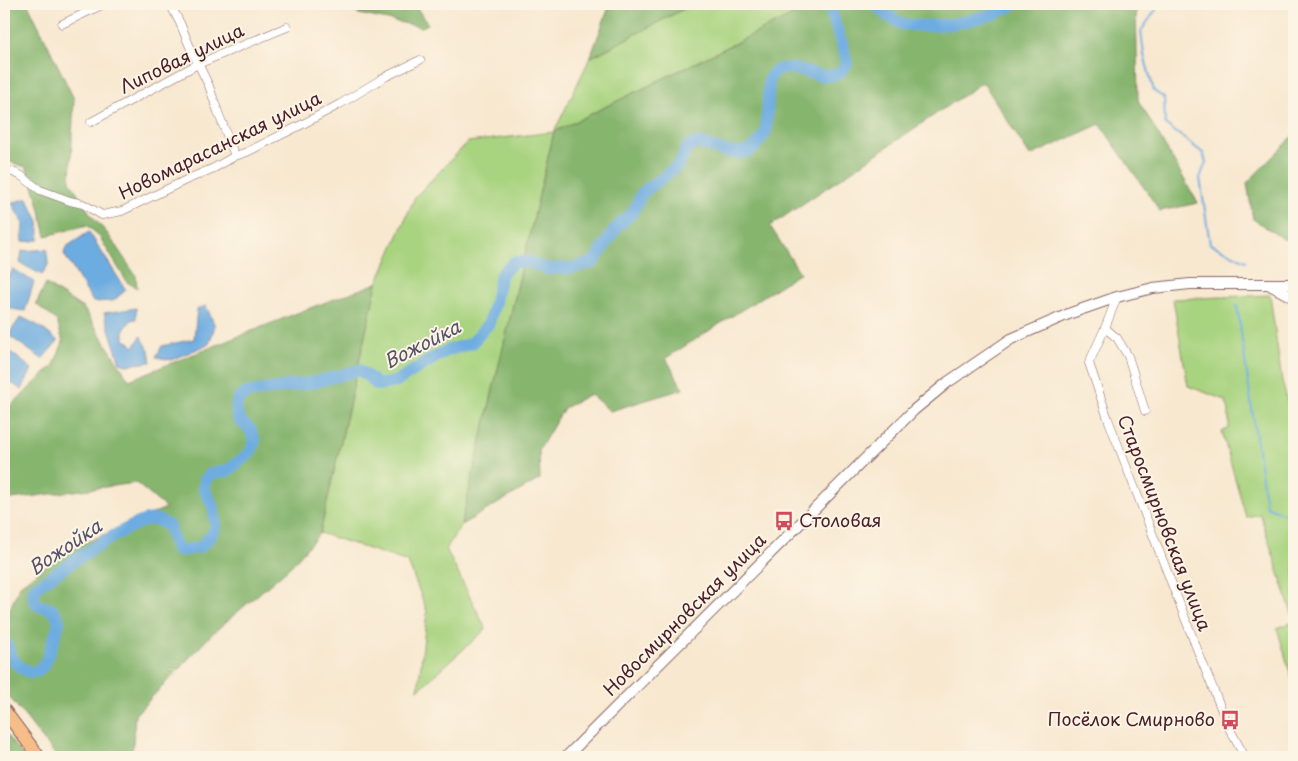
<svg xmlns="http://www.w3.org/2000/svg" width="1298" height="761" font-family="'Playpen Sans',sans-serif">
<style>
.green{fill:#a8d37f;stroke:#797955}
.forest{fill:#86b56e;stroke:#686a4c}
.water{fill:#6dace0;stroke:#5c6686}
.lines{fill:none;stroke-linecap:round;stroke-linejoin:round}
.stream{stroke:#6dace0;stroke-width:2}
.river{stroke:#6dace0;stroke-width:12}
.minor-casing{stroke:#876565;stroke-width:9}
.tertiary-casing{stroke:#876565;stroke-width:12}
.primary-casing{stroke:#876565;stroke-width:14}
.minor{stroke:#fff;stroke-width:8}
.tertiary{stroke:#fff;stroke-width:10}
.primary{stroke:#f7bd88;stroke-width:12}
.labels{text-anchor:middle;stroke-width:4;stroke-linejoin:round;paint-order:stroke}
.street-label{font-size:18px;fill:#4a1f2b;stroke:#fcf5e5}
.poi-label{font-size:18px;fill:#4a1f2b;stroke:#fcf5e5;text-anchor:start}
.water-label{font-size:19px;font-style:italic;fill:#56506a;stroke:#fcf5e5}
</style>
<rect width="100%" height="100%" fill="#fcf5e5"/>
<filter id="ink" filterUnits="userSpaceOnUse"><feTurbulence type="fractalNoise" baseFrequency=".02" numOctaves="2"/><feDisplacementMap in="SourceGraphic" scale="10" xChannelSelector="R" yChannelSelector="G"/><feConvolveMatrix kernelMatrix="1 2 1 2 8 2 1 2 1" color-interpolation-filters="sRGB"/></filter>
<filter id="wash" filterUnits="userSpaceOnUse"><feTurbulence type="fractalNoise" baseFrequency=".0096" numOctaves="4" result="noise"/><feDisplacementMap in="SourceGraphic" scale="20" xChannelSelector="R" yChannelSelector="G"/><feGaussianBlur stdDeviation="1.12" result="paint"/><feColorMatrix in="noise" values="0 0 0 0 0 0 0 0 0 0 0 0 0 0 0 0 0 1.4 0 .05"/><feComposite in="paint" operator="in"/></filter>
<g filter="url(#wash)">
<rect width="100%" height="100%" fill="#f8e8d0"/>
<g class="green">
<polygon points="693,4 815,4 554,132 461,525 446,549 486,629 418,690 427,611 408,562 320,533 377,283 415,197 468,142 554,132 590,58"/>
<polygon points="1270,295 1282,381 1292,419 1294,419 1294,620 1260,514 1246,517 1222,432 1229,428 1229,410 1225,400 1188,386 1173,299"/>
<polygon points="1294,622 1294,686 1277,628"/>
</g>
<g class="forest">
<polygon points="4,4 28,4 74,99 70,181 91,215 107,233 136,276 137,288 127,282 99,236 87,225 46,236 37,198 26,167 4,160"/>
<polygon points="345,4 386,4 395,6 395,4 414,4 428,24 422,27 359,14"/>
<polygon points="610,4 693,4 590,58"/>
<polygon points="815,4 1136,4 1138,100 1198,203 1160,211 1100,124 1030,156 983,82 770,226 800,273 666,358 683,389 610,411 590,394 564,408 539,450 540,479 461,525 554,132"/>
<polygon points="1294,135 1294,237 1285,240 1253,219 1247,183"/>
<polygon points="377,283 320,533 290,567 213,633 135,715 132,757 57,757 4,690 4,623 20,585 68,550 166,508 136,483 4,500 4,412 54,365 63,342 57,321 36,304 46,284 84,309 129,380 302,311"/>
<polygon points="4,731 23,757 4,757"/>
</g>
<g class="water">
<polygon points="27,198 39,221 39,240 22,242 23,224 12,203"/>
<polygon points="89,232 126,290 113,301 93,302 64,254 66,247"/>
<polygon points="47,249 48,265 42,275 20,263 22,251"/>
<polygon points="13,269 34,282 25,311 5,308 4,307 4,286"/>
<polygon points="206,306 215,326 209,344 171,360 156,357 162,346 194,339 197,309"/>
<polygon points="136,308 136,319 131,320 124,330 124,340 129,342 134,347 141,336 149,350 151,362 126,365 120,363 104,313"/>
<polygon points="21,317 39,326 58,341 42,359 8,335"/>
<polygon points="8,350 32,369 22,390 4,378 4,351"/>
</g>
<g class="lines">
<g class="stream">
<polyline points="1160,4 1141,31 1144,55 1154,91 1164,98 1165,124 1203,153 1206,162 1200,178 1210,244 1246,261"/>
<polyline points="1237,305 1266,506 1294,518"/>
</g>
<g class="river">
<polyline points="874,4 885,14 902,24 923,26 953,24 991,15 1016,4"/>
<path d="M4 639C12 656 11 665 32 673 38 670 42 669 45 663 47 659 59 625 59 622 59 621 57 615 56 614 48 601 31 615 34 588 54 575 134 517 154 519 159 520 164 524 168 525 172 534 173 542 177 550H187L200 547 212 535 216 525 213 506 204 489 205 480 212 473 227 471 250 453 255 441 250 429 239 420 236 408 238 400 246 393 315 382 359 370 370 378 377 385 395 382 446 351 472 343 489 323 494 306 501 274 514 262H529L547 269 572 268 594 262 616 228 633 212 642 193 679 165 688 146 699 143 723 151 737 153 750 151 760 141 766 132 769 79C769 79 773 73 773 73 790 58 820 84 839 73 842 71 844 67 847 64 844 43 833 25 830 4"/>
</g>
</g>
</g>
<g filter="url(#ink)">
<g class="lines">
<defs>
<g id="minor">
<polyline points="170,4 180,23 190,47 209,86 218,112 235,156"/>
<polyline points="62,24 104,4"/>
<polyline points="91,122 198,64 287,27"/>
<polyline points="4,173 10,171 20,175 40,190 70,201 83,204 102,215 122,211 188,179 214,168 235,156 247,152 303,124 340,104 385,77 420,60"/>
<polyline points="1117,297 1105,328 1089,363 1108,419 1199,654 1229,728 1245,757"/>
<polyline points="1105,328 1117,338 1128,356 1145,411"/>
</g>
<g id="tertiary">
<polyline points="1270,285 1294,298"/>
<polyline points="566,757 914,410 948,382 1011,339 1071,313 1117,297 1153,288 1190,284 1294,284"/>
</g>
<polyline id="primary" points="4,710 39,757"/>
</defs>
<use href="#minor" class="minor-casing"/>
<use href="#tertiary" class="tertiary-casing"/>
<use href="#primary" class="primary-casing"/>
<use href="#minor" class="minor"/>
<use href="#tertiary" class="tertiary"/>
<use href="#primary" class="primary"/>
</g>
</g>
<defs>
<symbol id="bus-bare" viewBox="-9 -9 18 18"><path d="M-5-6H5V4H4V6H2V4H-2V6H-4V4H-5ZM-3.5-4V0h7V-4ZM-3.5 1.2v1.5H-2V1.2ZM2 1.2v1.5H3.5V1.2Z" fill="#d1495b" stroke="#fcf5e5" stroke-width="2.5" paint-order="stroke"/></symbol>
</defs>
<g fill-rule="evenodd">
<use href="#bus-bare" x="770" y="507" width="28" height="28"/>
<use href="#bus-bare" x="1216" y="706" width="28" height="28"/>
</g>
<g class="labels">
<g class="street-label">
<text transform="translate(182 59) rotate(-26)" y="6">Липовая улица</text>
<text transform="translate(220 146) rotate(-26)" y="6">Новомарасанская улица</text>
<text transform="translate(1164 523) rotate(69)" y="6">Старосмирновская улица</text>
<text transform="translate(685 615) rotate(-45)" y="6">Новосмирновская улица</text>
</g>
<g class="poi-label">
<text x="799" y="527">Столовая</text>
<text x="1215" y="726" text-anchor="end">Посёлок Смирново</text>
</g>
<g class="water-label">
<text transform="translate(422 344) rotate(-27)" y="7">Вожойка</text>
<text transform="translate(65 547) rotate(-34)" y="7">Вожойка</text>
</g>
</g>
<rect width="1298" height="761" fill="none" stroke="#fcf5e5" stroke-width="20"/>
</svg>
